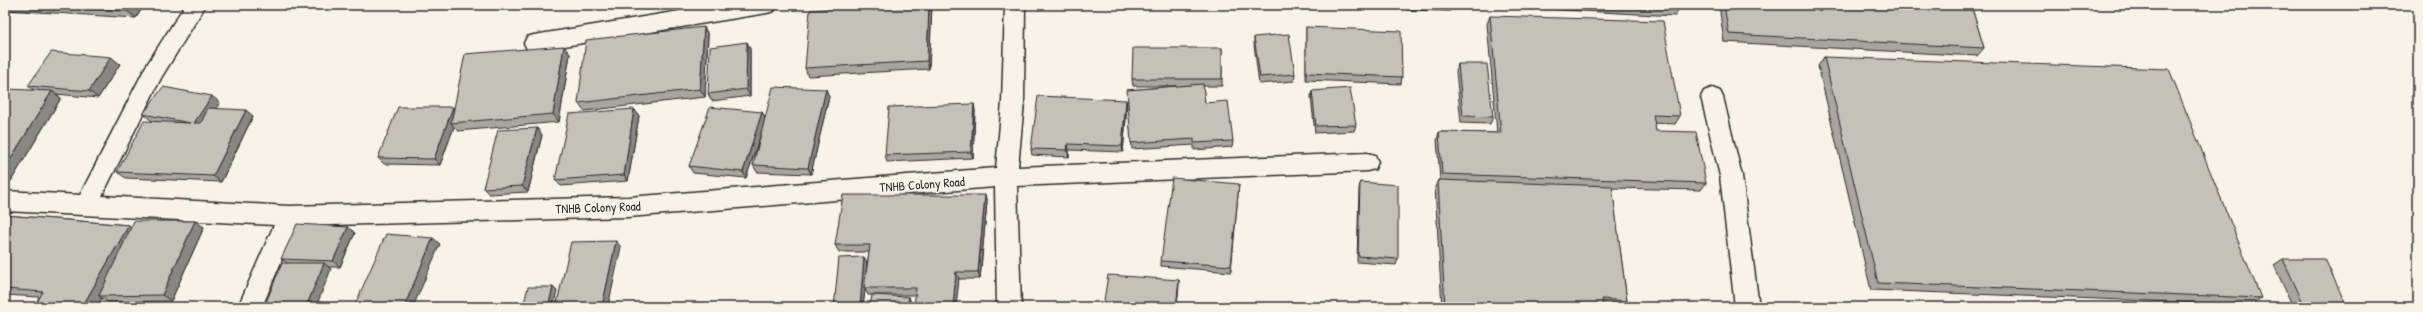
<svg xmlns="http://www.w3.org/2000/svg" width="2423" height="312" font-family="'Patrick Hand',sans-serif">
<style>
.lines{fill:none;stroke-linecap:round;stroke-linejoin:round}
.minor-casing{stroke:#2b2b2b;stroke-width:3}
.minor{fill:#f7f3e8;fill-rule:evenodd}
.wall{fill:#a9a69f;stroke:#2b2b2b}
.shaded-wall{fill:#898782;stroke:#2b2b2b}
.building{fill:#c4c1b9;stroke:#2b2b2b}
.labels{text-anchor:middle;stroke-width:3;stroke-linejoin:round;paint-order:stroke}
.street-label{font-size:13px;fill:#2b2b2b;stroke:#f7f3e8}
</style>
<rect width="100%" height="100%" fill="#f7f3e8"/>
<filter id="ink" filterUnits="userSpaceOnUse"><feTurbulence type="fractalNoise" baseFrequency=".025" numOctaves="2"/><feDisplacementMap in="SourceGraphic" scale="8" xChannelSelector="R" yChannelSelector="G"/><feConvolveMatrix kernelMatrix="1 2 1 2 8 2 1 2 1" color-interpolation-filters="sRGB"/></filter>
<g filter="url(#ink)">
<g class="lines">
<defs>
<g id="minor">
<polygon points="185,5 206,5 161,78 102,196 289,206 628,197 996,168 1002,102 1005,5 1025,5 1024,102 1018,167 1367,153 1375,155 1378,162 1375,169 1367,171 1017,186 1021,307 997,307 995,187 628,217 296,226 262,307 238,307 274,225 5,211 5,191 80,195 146,66"/>
<polygon points="716,5 777,5 774,11 767,13 534,51 527,49 524,43 527,37 534,35"/>
<polygon points="1712,88 1720,91 1723,97 1742,176 1759,307 1735,307 1720,176 1701,97 1704,91"/>
</g>
</defs>
<use href="#minor" class="minor-casing"/>
<use href="#minor" class="minor"/>
</g>
<g class="wall">
<polygon points="5,5 144,5 136,18 5,10"/>
<polygon points="597,5 628,5 628,7 598,8"/>
<polygon points="932,5 929,69 808,76 805,68 834,8"/>
<polygon points="1406,5 1451,5 1451,6 1450,11 1406,10"/>
<polygon points="1470,5 1678,5 1679,9 1675,16"/>
<polygon points="1719,5 1971,5 1984,48 1977,56 1724,42"/>
<polygon points="1490,16 1680,116 1675,124 1654,123 1656,131 1706,183 1701,190 1612,188 1627,301 1623,307 1442,307 1435,187 1438,180 1440,180 1437,140 1439,132 1497,133 1487,24"/>
<polygon points="704,27 708,35 705,97 584,111 578,103"/>
<polygon points="1306,27 1402,77 1401,84 1306,80"/>
<polygon points="1254,37 1295,74 1294,81 1259,84 1254,44"/>
<polygon points="747,42 750,49 750,96 712,101 708,94"/>
<polygon points="1222,48 1222,86 1203,86 1205,103 1233,141 1232,147 1194,150 1194,145 1132,149 1127,90 1176,86 1133,86 1132,79"/>
<polygon points="570,54 559,122 458,131 454,127 440,165 384,164 378,158 453,107 454,109"/>
<polygon points="1824,57 2261,298 2250,305 1871,290 1818,66"/>
<polygon points="120,64 98,98 56,94 61,98 11,181 5,180 5,92 34,90 28,86"/>
<polygon points="1458,64 1493,117 1490,124 1461,123 1456,71"/>
<polygon points="1312,91 1356,125 1354,131 1315,133 1311,97"/>
<polygon points="829,96 811,174 757,172 753,165 763,129 746,178 693,173 689,166 762,112 765,118"/>
<polygon points="220,103 216,109 253,116 221,182 126,178 117,172 157,122 152,121 143,114"/>
<polygon points="974,104 975,111 973,158 887,162 885,155"/>
<polygon points="1127,107 1123,152 1069,150 1069,157 1032,155 1031,149"/>
<polygon points="634,109 639,116 628,181 561,186 555,180"/>
<polygon points="537,128 542,135 528,192 489,194 483,188"/>
<polygon points="1360,182 1398,259 1396,265 1357,262 1359,189"/>
<polygon points="1239,184 1231,272 1161,266 1161,261"/>
<polygon points="987,202 980,279 959,279 915,295 868,295 865,289 863,307 864,257 867,263 866,273 869,252 839,252 835,245"/>
<polygon points="5,215 129,225 131,227 204,227 171,301 108,302 102,298 97,307 34,307 39,297 5,295"/>
<polygon points="355,233 340,267 328,267 331,269 287,263 281,259"/>
<polygon points="2283,259 2347,307 2293,307 2274,265"/>
</g>
<g class="shaded-wall">
<polygon points="131,5 144,5 136,18 127,11"/>
<polygon points="929,5 932,5 929,69 927,61"/>
<polygon points="704,27 708,35 705,97 700,89"/>
<polygon points="747,42 750,49 750,96 746,89"/>
<polygon points="564,46 570,54 559,122 553,114"/>
<polygon points="111,57 120,64 98,98 89,91"/>
<polygon points="826,89 829,96 811,174 808,168"/>
<polygon points="52,91 61,98 11,181 5,177 5,168"/>
<polygon points="212,96 220,103 202,130 194,123"/>
<polygon points="1126,100 1127,107 1123,152 1122,146"/>
<polygon points="974,104 975,111 973,158 971,152"/>
<polygon points="453,107 459,114 451,123 454,127 440,165 434,159"/>
<polygon points="634,109 639,116 628,181 624,175"/>
<polygon points="246,110 253,116 221,182 213,176"/>
<polygon points="762,112 766,119 746,178 743,172"/>
<polygon points="537,128 542,135 528,192 522,186"/>
<polygon points="1068,144 1069,150 1069,157 1067,150"/>
<polygon points="985,195 987,202 980,279 978,272"/>
<polygon points="195,221 204,227 171,301 162,295"/>
<polygon points="129,225 139,232 99,296 102,298 97,307 82,307"/>
<polygon points="348,227 355,233 340,267 333,261"/>
<polygon points="433,238 440,244 413,307 404,307"/>
<polygon points="616,241 621,247 608,307 602,307"/>
<polygon points="864,257 867,263 865,288 864,288 865,289 863,307 860,307"/>
<polygon points="324,263 331,269 316,307 306,307"/>
<polygon points="956,272 959,279 956,307 953,307"/>
<polygon points="1179,280 1179,286 1177,307 1176,307"/>
<polygon points="553,287 557,291 553,307 548,307"/>
<polygon points="909,297 911,302 910,307 907,307"/>
</g>
<g class="building">
<polygon points="29,5 131,5 127,11"/>
<polygon points="834,5 929,5 927,61 805,68 810,10 834,8"/>
<rect x="1407" y="5" width="44" height="1"/>
<polygon points="1605,5 1678,5 1679,9"/>
<polygon points="1724,5 1971,5 1984,48 1729,34"/>
<polygon points="1490,16 1663,21 1680,116 1653,115 1656,131 1696,132 1706,183 1442,174 1439,132 1501,133"/>
<polygon points="704,27 700,89 578,103 586,40"/>
<polygon points="1306,27 1401,31 1402,77 1306,73"/>
<polygon points="1289,34 1295,74 1260,77 1254,37"/>
<polygon points="747,42 746,89 708,94 710,47"/>
<polygon points="564,46 553,114 451,123 465,54"/>
<polygon points="1133,48 1222,48 1222,79 1132,79"/>
<polygon points="51,52 111,57 89,91 28,86"/>
<polygon points="1824,57 2169,69 2261,298 1878,283"/>
<polygon points="1458,64 1487,64 1493,117 1463,116"/>
<polygon points="1203,84 1205,103 1228,101 1233,141 1194,143 1194,139 1131,143 1127,90"/>
<polygon points="163,87 212,96 194,123 201,123 208,108 246,110 213,176 117,172 144,121 190,123 143,114"/>
<polygon points="773,87 826,89 808,168 753,165"/>
<polygon points="1350,88 1356,125 1316,126 1312,91"/>
<polygon points="7,89 52,91 5,168 5,92"/>
<polygon points="1038,96 1126,100 1122,146 1068,144 1067,150 1031,149"/>
<polygon points="974,104 971,152 885,155 889,107"/>
<polygon points="398,107 453,107 434,159 378,158"/>
<polygon points="710,107 762,112 743,172 689,166"/>
<polygon points="634,109 624,175 555,180 569,114"/>
<polygon points="537,128 522,186 483,188 498,130"/>
<polygon points="1172,178 1239,184 1231,266 1161,261"/>
<polygon points="1438,180 1612,186 1627,301 1602,299 1603,307 1445,307"/>
<polygon points="1360,182 1398,185 1398,259 1358,256"/>
<polygon points="843,195 985,195 978,272 956,272 953,307 914,307 916,288 864,288 870,245 835,245"/>
<polygon points="5,215 129,225 82,307 34,307 43,292 5,289"/>
<polygon points="134,221 195,221 162,295 99,296"/>
<polygon points="297,224 348,227 333,261 281,259"/>
<polygon points="386,234 433,238 404,307 354,307"/>
<polygon points="616,241 602,307 556,307 571,242"/>
<polygon points="864,257 860,307 834,307 839,258"/>
<polygon points="2283,259 2325,259 2347,307 2305,307"/>
<polygon points="282,263 324,263 306,307 264,307"/>
<polygon points="1108,275 1179,280 1176,307 1103,307"/>
<polygon points="528,287 553,287 548,307 523,307"/>
<polygon points="872,295 909,297 907,307 870,307"/>
</g>
</g>
<g class="labels">
<g class="street-label">
<text transform="translate(922 184) rotate(-4)" y="5">TNHB Colony Road</text>
<text transform="translate(598 207) rotate(-2)" y="5">TNHB Colony Road</text>
</g>
</g>
<rect width="2423" height="312" fill="none" stroke="#f7f3e8" stroke-width="20"/>
<rect x="10" y="10" width="2403" height="292" fill="none" stroke="#2b2b2b" stroke-width="1.5" filter="url(#ink)"/>
</svg>
